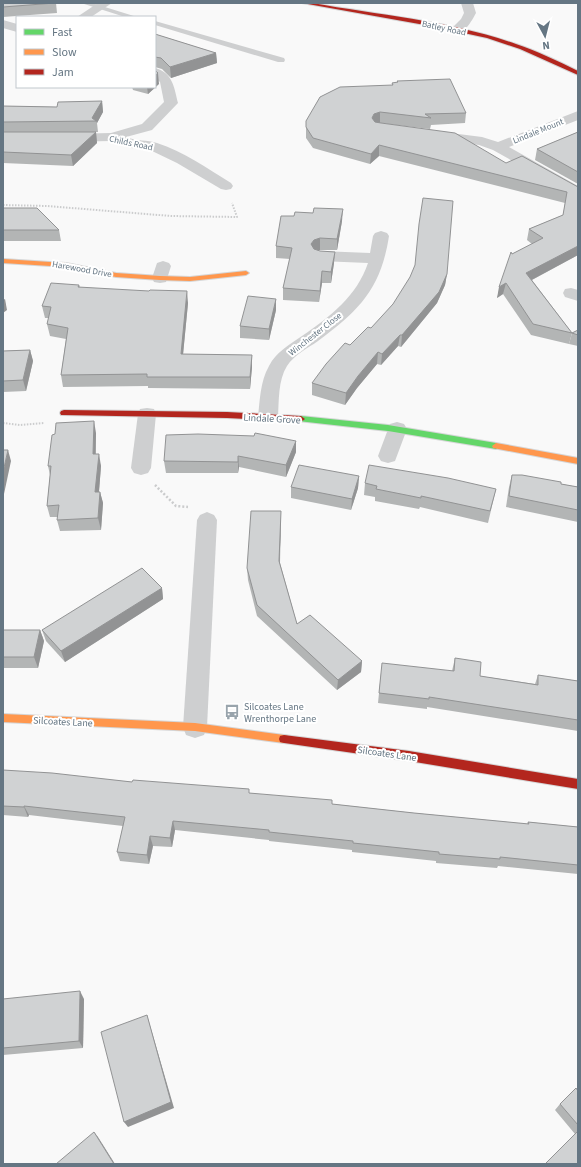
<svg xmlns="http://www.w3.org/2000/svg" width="581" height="1167" font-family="'Source Sans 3',sans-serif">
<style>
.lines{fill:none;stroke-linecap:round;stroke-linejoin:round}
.fast-casing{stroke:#d5d6d7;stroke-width:2}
.slow-casing{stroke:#d5d6d7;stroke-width:2}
.jam-casing{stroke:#d5d6d7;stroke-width:2}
.path-far1{stroke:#cbcccd;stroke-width:2;stroke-dasharray:1.5 1.5;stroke-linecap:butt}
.path{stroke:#cbcccd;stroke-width:2.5;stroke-dasharray:2 2;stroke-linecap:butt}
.lane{fill:#cecfd0;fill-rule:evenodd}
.street{fill:#cecfd0;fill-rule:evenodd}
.fast{fill:#63d668;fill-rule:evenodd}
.slow{fill:#ff974d;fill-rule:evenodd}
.jam{fill:#b3261e;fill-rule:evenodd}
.wall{fill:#b3b5b5}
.shaded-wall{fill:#929394}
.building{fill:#d0d2d3;stroke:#929394}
.labels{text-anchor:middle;stroke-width:4;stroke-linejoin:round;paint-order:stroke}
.far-street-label{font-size:9px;fill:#657683;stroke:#fff}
.street-label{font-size:10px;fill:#657683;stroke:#fff}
.poi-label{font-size:10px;fill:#657683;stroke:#fff;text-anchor:start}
</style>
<rect width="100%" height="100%" fill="#f9f9f9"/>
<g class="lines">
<defs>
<polygon id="fast" points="301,416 388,425 496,443 500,446 496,449 388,431 298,421 297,419 298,417"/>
<g id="slow">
<polygon points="3,259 66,263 116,273 160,276 190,277 246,271 249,273 246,275 190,281 160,280 116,277 66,267 3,263"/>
<polygon points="496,443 578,458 578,464 493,448 492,446"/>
<polygon points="3,714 195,723 284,735 288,736 289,739 288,742 284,743 195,731 3,722"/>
</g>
<g id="jam">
<path d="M302 3H312C380 15 451 21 516 44 537 51 558 61 578 71V75L520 49 487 38 436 27Z"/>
<polygon points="64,410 227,412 301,416 305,419 301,422 227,418 61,415 60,413 61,411"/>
<polygon points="284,735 409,751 578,779 578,789 409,761 284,743 280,742 279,739 280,736"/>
</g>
</defs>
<use href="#fast" class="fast-casing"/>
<use href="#slow" class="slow-casing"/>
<use href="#jam" class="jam-casing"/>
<g class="path-far1">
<polyline points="3,205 47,206 171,216 237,217 232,203"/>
<polyline points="3,423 20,425 44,423"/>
</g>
<polyline class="path" points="155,485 176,506 188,507"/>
<g class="lane">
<polygon points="81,3 92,3 137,17 125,17"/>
<polygon points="155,21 284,58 285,60 284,62 278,62 155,25"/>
</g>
<g class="street">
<polygon points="98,3 112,3 91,17 77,17"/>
<path d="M461 3H473L476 13C471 22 464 36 452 33L450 30 461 19 464 13Z"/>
<polygon points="3,20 17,24 17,32 3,28"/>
<path d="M155 68C173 73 174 87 178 103L152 130 126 137C136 141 147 140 157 143 183 151 208 169 231 183L233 186 231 189 226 190 221 189 177 163 150 150 131 148 110 141 66 142 61 141 59 138 61 135 66 134 111 133 142 124 164 102 160 82 155 78Z"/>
<polygon points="578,111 578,120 509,147 578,186 578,197 573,195 493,150 479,145 435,139 430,138 428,135 430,132 435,131 482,137 498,142"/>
<path d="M381 231 387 233 389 236C381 288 360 310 318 341 308 348 294 355 287 366 278 380 279 401 278 417L275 422 268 423 261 422 258 417C260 400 260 382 269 366 276 352 289 345 302 336 330 317 357 296 368 263L320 261 314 259 312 256 314 253 320 251 370 253 373 236 375 233Z"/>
<polygon points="163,261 169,263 171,266 166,282 160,283 154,282 152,278 157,263"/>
<polygon points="571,288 578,290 578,301 565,297 563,293 565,289"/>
<polygon points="147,408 154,409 156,414 151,468 148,473 141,475 134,473 131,468 138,414 140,409"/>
<polygon points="397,422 404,424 407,429 395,461 388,463 381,461 378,456 390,424"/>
<polygon points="207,512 214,515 217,520 207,727 204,735 195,738 186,735 183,727 197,520 200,515"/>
</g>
<use href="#fast" class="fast"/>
<use href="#slow" class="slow"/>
<use href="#jam" class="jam"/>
</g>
<g class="wall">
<polygon points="3,3 56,3 57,13 3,17"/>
<polygon points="155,34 216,53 217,63 171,78 162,69 155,67"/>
<polygon points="397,81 466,113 465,123 431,125 430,129 379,123 578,187 578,255 532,280 572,333 569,344 531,335 503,294 497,298 512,254 532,244 527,240 529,229 563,215 565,203 379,156 370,164 313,148 306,138 306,121 392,85 392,83 397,82"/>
<polygon points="159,84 148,94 133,90 132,87 155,87"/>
<polygon points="102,101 103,112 97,123 98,132 96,132 97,143 73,166 3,163 3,106 57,107"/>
<polygon points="578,132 578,184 535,160 537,149"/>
<polygon points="3,208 59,230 61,241 3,241"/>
<polygon points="342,221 337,250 318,250 334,263 331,283 322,283 319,302 283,300 283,288 290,259 276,258 276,246"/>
<polygon points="447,274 445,285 437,303 401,347 398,346 381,365 377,364 357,388 345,405 312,395 312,383 350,345 371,328"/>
<polygon points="79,285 80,287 188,303 183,354 252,355 252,367 250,389 148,388 148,386 63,387 61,375 66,339 50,336 47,324 49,318 45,318 42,306"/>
<polygon points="276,299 276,310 269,340 240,338 240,326"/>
<polygon points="578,330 578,346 569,344 572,333"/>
<polygon points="30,350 33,361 26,391 3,392 3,351"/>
<polygon points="96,433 96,454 101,466 99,492 100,492 103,503 101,530 60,531 57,520 58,517 50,517 47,506 50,475 48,466"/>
<polygon points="296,441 296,452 286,477 239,467 238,473 166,473 164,461"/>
<polygon points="512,475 578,487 578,522 506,507 509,487"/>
<polygon points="359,476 358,488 351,510 291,498 291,487"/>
<polygon points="365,483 496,489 488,523 420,507 419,509 375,501 375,497 364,495"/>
<polygon points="281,523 280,563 297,624 362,661 361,672 337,690 257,616 248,580 247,568"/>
<polygon points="162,588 163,599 65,662 46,641 42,630"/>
<polygon points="3,630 40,630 44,641 38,668 3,668"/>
<polygon points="455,658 480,676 535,684 538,675 578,681 578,731 427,707 427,709 378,703 381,673 452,671"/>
<polygon points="3,770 132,782 249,789 249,793 332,804 414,813 527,824 528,822 578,827 578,874 498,866 497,868 436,863 436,861 352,852 352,850 269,841 269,840 175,830 172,847 153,846 149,864 120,861 117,852 123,826 29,815 28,817 3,815"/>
<polygon points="3,999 84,999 83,1048 3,1055"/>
<polygon points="578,1091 578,1164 545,1164 575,1134 555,1110 560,1104"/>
</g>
<g class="shaded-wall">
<polygon points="216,53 217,63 171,78 170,67"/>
<polygon points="158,73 159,84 148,94 147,87 155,87 155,76"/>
<polygon points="102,101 103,112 97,123 96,121 92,118"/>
<polygon points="380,112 380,123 374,124 372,118 374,114"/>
<polygon points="96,132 97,143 73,166 71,155"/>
<polygon points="379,145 379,156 370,164 371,154"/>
<polygon points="343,209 342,221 337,250 337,239"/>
<polygon points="320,238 320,250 314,252 311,244 314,240"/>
<polygon points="578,246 578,255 524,284 526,273"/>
<polygon points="335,252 334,263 331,283 331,272"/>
<polygon points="322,271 322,283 319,302 320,291"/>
<polygon points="447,274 445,285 437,303 401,347 402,335"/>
<polygon points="506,283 503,294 497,298 499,287"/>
<polygon points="187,291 188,303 182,365 181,354"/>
<polygon points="5,299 7,310 3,313 3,300"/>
<polygon points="276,299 276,310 269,340 269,329"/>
<polygon points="400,335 398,346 381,365 382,354"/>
<polygon points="30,350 33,361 26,391 23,380"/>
<polygon points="378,352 377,364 357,388 345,405 346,393 358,376"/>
<polygon points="252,355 252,367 250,389 250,377"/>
<polygon points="94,421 96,433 95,466 93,454"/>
<polygon points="296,441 296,452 286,477 286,465"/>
<polygon points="8,450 11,461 4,494 3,490 3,472"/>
<polygon points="99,454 101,466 98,503 95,492"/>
<polygon points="238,456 239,467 238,473"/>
<polygon points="359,476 358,488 351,510 352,499"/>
<polygon points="100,492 103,503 101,530 98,518"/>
<polygon points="281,511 281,523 279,572 279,561"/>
<polygon points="162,588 163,599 65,662 61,651"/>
<polygon points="40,630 44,641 38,668 34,657"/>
<polygon points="362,661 361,672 337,690 338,680"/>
<polygon points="24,806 29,815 28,817 24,807"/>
<polygon points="173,821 175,830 172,847 170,838"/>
<polygon points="150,836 153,846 149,864 147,855"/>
<polygon points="80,991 84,999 83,1048 79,1041"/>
<polygon points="147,1015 149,1022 174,1108 128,1127 124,1122"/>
<polygon points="94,1132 98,1137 115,1164 114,1164"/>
</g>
<g class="building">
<polygon points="3,3 55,3 3,7"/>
<polygon points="155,34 216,53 170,67 161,58 155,57"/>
<polygon points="155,70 158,73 155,76"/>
<polygon points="450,79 466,113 425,114 431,118 380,112 374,114 372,118 375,122 381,123 455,133 506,163 522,156 578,187 578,246 526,273 572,333 533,324 506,283 499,287 511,252 512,254 543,238 529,229 563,215 567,192 379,145 371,154 313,138 306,127 306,121 320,97 340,87 393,85 392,83 398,82 397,81"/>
<polygon points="102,101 92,118 96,121 3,122 3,106 57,107 58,102"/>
<polygon points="3,132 96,132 71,155 3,152"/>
<polygon points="578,132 578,172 537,149"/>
<polygon points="423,198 453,201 447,274 439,292 402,335 400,335 382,354 378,352 358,376 346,393 312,383 326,364 345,343 350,345 368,327 371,328 393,304 410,277 415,265 419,224"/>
<polygon points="3,208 37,208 59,230 3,230"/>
<polygon points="314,208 343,209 337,239 320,238 314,240 311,244 314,249 320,251 335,252 331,272 322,271 320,291 283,288 292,248 276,246 281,216 294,216 295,212 313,213"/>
<polygon points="51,283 79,285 78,287 149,291 150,290 187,291 181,354 252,355 250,377 147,377 147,374 61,375 68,328 47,324 51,307 42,306"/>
<polygon points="248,296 276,299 269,329 240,326"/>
<polygon points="578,330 578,335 572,333"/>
<polygon points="30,350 23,380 3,381 3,351"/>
<polygon points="94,421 93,454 99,454 95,492 100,492 98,518 57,520 59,505 47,506 51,466 48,466 52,435 55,434 56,423"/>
<polygon points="255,433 296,441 286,465 238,456 238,462 164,461 166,435 198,434 254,436"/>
<polygon points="3,450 8,450 3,472"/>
<polygon points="299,465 359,476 352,499 291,487"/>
<polygon points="369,465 448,478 496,489 490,511 421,496 421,498 376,489 377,486 365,483"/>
<polygon points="512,475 522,475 561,482 561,484 578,487 578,510 509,496"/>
<polygon points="251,511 281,511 279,561 297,624 310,615 362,661 338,680 257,605 247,568"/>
<polygon points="142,568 162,588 61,651 42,630"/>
<polygon points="3,630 40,630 34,657 3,657"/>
<polygon points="455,658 481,662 480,676 538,685 538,675 578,681 578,720 429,697 429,699 379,693 382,663 454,671"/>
<polygon points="3,770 52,773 132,782 133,780 249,789 249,793 332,800 332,804 414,813 529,824 528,822 578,827 578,865 500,857 500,859 439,854 439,852 353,843 353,841 269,832 269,830 173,821 170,838 150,836 147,855 117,852 125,817 24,806 24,807 3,806"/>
<polygon points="80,991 79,1041 3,1048 3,999"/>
<polygon points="147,1015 171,1102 124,1122 101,1032"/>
<polygon points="576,1088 578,1091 578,1125 560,1104"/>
<polygon points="578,1131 578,1164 545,1164"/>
<polygon points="94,1132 114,1164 56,1164"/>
</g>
<defs>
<symbol id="bus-bare" viewBox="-9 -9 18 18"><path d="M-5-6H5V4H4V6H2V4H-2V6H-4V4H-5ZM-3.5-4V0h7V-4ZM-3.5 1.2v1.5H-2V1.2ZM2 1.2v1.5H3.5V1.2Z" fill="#99a4ac" stroke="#fff" stroke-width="2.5" paint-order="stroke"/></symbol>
</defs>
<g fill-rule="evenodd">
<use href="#bus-bare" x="221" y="701" width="22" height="22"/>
</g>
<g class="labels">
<g class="far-street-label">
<text transform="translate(444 28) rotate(12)" y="3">Batley Road</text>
<text transform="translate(538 131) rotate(-22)" y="3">Lindale Mount</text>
<text transform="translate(131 143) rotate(12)" y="3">Childs Road</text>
<text transform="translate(82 269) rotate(10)" y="3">Harewood Drive</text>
<text transform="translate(315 334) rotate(-38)" y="3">Winchester Close</text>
</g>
<g class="street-label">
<text transform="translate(272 418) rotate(3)" y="4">Lindale Grove</text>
<text transform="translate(63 721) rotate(3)" y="4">Silcoates Lane</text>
<text transform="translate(387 753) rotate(8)" y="4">Silcoates Lane</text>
</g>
<g class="poi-label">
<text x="244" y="710">Silcoates Lane<tspan x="244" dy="12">Wrenthorpe Lane</tspan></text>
</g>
</g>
<rect width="581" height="1167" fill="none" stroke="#657683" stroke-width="8"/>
<rect x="16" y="16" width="140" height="72" fill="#ffffff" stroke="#c1c8cd"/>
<rect x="24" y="29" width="20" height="6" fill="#63d668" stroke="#c1c8cd"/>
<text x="52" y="36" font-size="12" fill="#657683">Fast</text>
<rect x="24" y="49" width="20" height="6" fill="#ff974d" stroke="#c1c8cd"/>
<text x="52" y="56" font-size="12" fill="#657683">Slow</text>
<rect x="24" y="69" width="20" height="6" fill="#b3261e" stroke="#c1c8cd"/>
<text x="52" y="76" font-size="12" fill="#657683">Jam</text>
<g transform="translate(545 36) rotate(173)" stroke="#ffffff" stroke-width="3" paint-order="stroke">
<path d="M0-3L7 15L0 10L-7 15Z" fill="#657683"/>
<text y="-6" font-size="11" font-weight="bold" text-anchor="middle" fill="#657683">N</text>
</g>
</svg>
